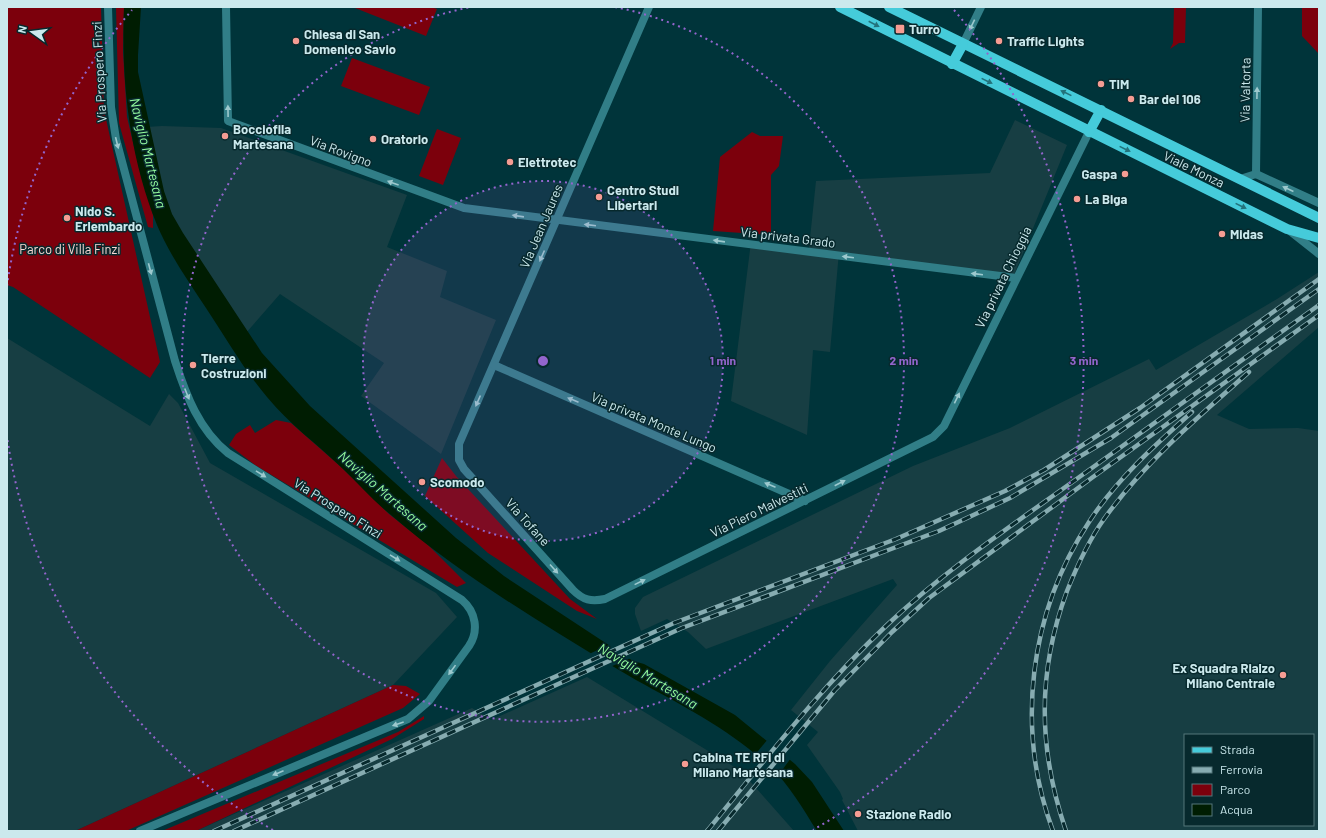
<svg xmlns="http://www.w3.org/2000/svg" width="1326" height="838" font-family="Barlow,sans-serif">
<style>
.built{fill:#173e43;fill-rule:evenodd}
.green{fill:#7c000c}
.water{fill:#001d02}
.pier{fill:#00343a}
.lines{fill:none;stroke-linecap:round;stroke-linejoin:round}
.street{stroke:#317e87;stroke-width:8}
.primary{stroke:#45cbda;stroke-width:10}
.rail-casing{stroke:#87acb1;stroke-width:4.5}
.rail{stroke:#07292d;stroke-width:3;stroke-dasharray:9;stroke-linecap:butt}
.oneway{fill:#23727b}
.oneway2{fill:#9dc9ce}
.ring{fill:none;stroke:#9365cd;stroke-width:2;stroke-dasharray:2 4}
.poi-dot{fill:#f59c93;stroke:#07292d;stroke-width:1.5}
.labels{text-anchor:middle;stroke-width:3;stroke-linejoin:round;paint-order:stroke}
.poi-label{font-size:13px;font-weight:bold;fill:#cbe9ed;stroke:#07292d;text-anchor:start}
.street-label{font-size:13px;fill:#cbe9ed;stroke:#07292d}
.park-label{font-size:13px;fill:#f9d6d2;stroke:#07292d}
.water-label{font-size:14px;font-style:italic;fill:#95fb9d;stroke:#07292d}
.centre{fill:#9365cd;stroke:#07292d;stroke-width:2}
.ring-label{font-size:12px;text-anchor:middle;font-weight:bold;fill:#9365cd;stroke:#07292d;stroke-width:3;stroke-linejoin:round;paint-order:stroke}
</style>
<rect width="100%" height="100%" fill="#00343a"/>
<g class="built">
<polygon points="1015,120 1067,145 1014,275 839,252 830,352 813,350 807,435 731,401 751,242 809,248 816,181 990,173"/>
<polygon points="162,126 221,128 407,195 387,247 447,271 440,297 496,320 441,454 361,396 384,363 280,294 246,333 175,224 164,193 147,127"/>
<path d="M1319 272V327L1217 415 1249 429 1298 428 1319 431V831H858L842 800 843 799 840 792 807 745 818 732 791 710 830 661 897 585 893 579 706 649 688 632 667 619 641 631 635 614V608L643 597 913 466 1010 428 1149 359 1156 370 1277 299ZM1185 735H1313V825H1185Z"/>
<polygon points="7,338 150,426 169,394 178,403 210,463 436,593 457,617 393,685 75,831 7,831"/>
<polygon points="587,677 741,771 794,831 196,831 472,708 491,720"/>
</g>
<g class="green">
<polygon points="7,7 101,7 104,110 160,362 150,378 13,287 7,285"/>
<polygon points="116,7 124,7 123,52 127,117 141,176 153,215 153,228 148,227 119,123"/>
<polygon points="356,7 431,7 437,9 426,36 355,8"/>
<polygon points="1174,7 1186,7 1185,43 1179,43 1170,49 1173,43"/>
<polygon points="1302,7 1319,7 1319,54 1302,36"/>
<polygon points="352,58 430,87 419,115 341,86"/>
<polygon points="437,129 461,138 443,185 419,176"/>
<polygon points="752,132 760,136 783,136 779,166 771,175 771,235 713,231 720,157"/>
<polygon points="276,420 291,423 340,466 389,514 428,545 466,583 457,587 255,465 229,445 236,434 250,425 255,433"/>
<polygon points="442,458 456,476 570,599 597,619 577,611 488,553 425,496"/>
<polygon points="393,685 406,686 420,694 403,708 126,831 75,831"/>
<polygon points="424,716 424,719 392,739 196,831 162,831 398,732"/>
</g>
<path class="water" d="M124 7H141L138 55V72L164 191 172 214 183 233 262 353 310 406 456 538 504 576 633 661 644 664 735 715 795 764 812 782 844 831H817C803 809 789 784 770 767 731 730 683 706 636 680 610 665 584 649 558 633 500 597 443 560 391 515 373 501 358 483 342 468 317 444 289 424 267 397 244 370 226 338 206 308 189 282 169 254 157 225 129 155 121 81 124 7Z"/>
<g class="pier">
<polygon points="611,644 631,658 610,667 589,654"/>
<polygon points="768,739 791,758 777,777 754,756"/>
</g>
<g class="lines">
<g class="street">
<path d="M108 7 111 107 116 139 175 361C186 395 199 430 228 453L462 600C476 612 479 631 469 646L429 701 408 719 140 831"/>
<polyline points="226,7 228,121 464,208 1016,278"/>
<path d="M649 7 459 444V460L464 469 573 590C583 600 591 602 605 599L933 437 944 426 1089 132"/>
<polyline points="963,44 981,7"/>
<polyline points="1256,174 1258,7"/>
<polyline points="1240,179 1256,174 1319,203"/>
<polyline points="1290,231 1319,254"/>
<polyline points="494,365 805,501"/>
</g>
<g class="primary">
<polyline points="840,7 1287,229 1319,238"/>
<polyline points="889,7 1319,218"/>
<polyline points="952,64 963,44"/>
<polyline points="1089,132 1101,110"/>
</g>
<defs>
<g id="rail">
<polyline points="214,831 674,623 896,539 1005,491 1044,470 1140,408 1319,279"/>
<polyline points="234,831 682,628 899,546 939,531 1010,498 1111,438 1319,289"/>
<path d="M707 831C765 760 820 688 887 625 943 572 1008 528 1071 483 1153 424 1236 364 1319 305"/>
<polyline points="718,831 835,690 892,632 929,598 1093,477 1319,315"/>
<path d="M1053 831C1015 729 1029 613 1089 522 1116 480 1155 445 1192 412"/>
<path d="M1066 831C1038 749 1037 672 1067 591 1077 566 1089 540 1104 519 1144 463 1198 417 1249 372"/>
</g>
</defs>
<use href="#rail" class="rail-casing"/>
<use href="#rail" class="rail"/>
</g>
<defs><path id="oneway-solid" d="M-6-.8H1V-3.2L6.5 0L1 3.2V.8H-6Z"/></defs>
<g class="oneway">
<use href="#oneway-solid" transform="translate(874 24) rotate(27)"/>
<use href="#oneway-solid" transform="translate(987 81) rotate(26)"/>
<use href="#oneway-solid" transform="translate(1066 93) rotate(-154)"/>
<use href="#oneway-solid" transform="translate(1125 149) rotate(26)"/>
<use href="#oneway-solid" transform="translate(1241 206) rotate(26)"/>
</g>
<g class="oneway2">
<use href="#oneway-solid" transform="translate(972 25) rotate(116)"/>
<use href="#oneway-solid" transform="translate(1257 93) rotate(-89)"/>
<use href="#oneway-solid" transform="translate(228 111) rotate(-91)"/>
<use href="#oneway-solid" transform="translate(117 143) rotate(76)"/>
<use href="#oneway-solid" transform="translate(393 183) rotate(-160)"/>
<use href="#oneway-solid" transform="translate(1288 189) rotate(-155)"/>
<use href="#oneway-solid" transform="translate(518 216) rotate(-172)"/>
<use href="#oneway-solid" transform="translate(590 225) rotate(-173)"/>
<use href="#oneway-solid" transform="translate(719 241) rotate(-172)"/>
<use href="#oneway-solid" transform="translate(542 256) rotate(114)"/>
<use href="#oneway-solid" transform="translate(848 257) rotate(-173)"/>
<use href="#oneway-solid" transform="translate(150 269) rotate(75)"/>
<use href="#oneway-solid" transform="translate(977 274) rotate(-173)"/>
<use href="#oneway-solid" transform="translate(187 394) rotate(68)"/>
<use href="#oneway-solid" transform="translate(957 398) rotate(-64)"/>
<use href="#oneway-solid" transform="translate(573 400) rotate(-157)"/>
<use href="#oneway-solid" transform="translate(478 401) rotate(114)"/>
<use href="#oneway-solid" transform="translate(261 474) rotate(32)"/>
<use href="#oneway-solid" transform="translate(840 483) rotate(-27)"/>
<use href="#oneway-solid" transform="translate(770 485) rotate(-157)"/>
<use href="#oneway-solid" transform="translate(395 558) rotate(32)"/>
<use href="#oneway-solid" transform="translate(554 569) rotate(48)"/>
<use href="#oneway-solid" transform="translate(640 582) rotate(-26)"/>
<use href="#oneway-solid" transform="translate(452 670) rotate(126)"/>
<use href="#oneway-solid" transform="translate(398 724) rotate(161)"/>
<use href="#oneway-solid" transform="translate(278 773) rotate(157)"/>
</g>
<circle cx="543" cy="361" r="180" fill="#9365cd" fill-opacity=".12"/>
<g class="ring">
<circle cx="543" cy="361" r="180"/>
<path d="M615 7A361 361 0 1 1 471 7"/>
<path d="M273 830A541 541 0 0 1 7 436M7 286A541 541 0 0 1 132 10M954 10A541 541 0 0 1 813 830"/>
</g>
<g class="poi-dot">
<rect x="895" y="24" width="10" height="10" rx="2"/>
<circle cx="296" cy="41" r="4"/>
<circle cx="999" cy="41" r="4"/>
<circle cx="1101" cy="84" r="4"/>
<circle cx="1131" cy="99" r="4"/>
<circle cx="225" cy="136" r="4"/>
<circle cx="373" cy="139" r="4"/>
<circle cx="510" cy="162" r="4"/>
<circle cx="1125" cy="174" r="4"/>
<circle cx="599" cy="197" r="4"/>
<circle cx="1077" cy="199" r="4"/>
<circle cx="67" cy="218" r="4"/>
<circle cx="1222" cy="234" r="4"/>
<circle cx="193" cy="365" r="4"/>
<circle cx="422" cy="482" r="4"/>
<circle cx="1283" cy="675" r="4"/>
<circle cx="685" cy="764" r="4"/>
<circle cx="858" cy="814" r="4"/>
</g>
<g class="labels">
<g class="poi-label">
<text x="909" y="34">Turro</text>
<text x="304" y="39">Chiesa di San<tspan x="304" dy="15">Domenico Savio</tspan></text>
<text x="1007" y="46">Traffic Lights</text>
<text x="1109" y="89">TIM</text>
<text x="1139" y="104">Bar del 106</text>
<text x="233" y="134">Bocciofila<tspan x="233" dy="15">Martesana</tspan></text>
<text x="381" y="144">Oratorio</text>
<text x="518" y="167">Elettrotec</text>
<text x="1117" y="179" text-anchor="end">Gaspa</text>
<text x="607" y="195">Centro Studi<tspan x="607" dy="15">Libertari</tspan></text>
<text x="1085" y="204">La Biga</text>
<text x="75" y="216">Nido S.<tspan x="75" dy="15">Erlembardo</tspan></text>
<text x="1230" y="239">Midas</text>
<text x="201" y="363">Tierre<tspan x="201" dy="15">Costruzioni</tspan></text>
<text x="430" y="487">Scomodo</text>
<text x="1275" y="673" text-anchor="end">Ex Squadra Rialzo<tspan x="1275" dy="15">Milano Centrale</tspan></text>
<text x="693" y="762">Cabina TE RFI di<tspan x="693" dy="15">Milano Martesana</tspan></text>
<text x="866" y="819">Stazione Radio</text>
</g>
<g class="street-label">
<text transform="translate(99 72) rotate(-93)" y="5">Via Prospero Finzi</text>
<text transform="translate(1245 90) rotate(-89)" y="5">Via Valtorta</text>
<text transform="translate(341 151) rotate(21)" y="5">Via Rovigno</text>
<text transform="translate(1194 169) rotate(26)" y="5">Viale Monza</text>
<text transform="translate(541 226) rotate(-67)" y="5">Via Jean Jaures</text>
<text transform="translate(788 237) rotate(7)" y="5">Via privata Grado</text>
<text transform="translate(1003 277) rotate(-64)" y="5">Via privata Chioggia</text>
<text transform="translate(654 422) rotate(23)" y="5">Via privata Monte Lungo</text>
<text transform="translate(338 508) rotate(32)" y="5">Via Prospero Finzi</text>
<text transform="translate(759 510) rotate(-26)" y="5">Via Piero Malvestiti</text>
<text transform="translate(528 522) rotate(48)" y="5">Via Tofane</text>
</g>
<g class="park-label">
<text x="70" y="254">Parco di Villa Finzi</text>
</g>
<g class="water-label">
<text transform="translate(148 153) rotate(76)" y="5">Naviglio Martesana</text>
<text transform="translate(383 491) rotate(41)" y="5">Naviglio Martesana</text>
<text transform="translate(648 676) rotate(31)" y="5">Naviglio Martesana</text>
</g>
</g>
<circle cx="543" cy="361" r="6" class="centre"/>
<g class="ring-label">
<text x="723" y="365">1 min</text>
<text x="904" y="365">2 min</text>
<text x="1084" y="365">3 min</text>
</g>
<rect width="1326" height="838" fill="none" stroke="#cbe9ed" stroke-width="16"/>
<rect x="1184" y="734" width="130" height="92" fill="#07292d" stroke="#55767a"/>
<rect x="1192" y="747" width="20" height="6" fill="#45cbda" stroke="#55767a"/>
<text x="1220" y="754" font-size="12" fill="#cbe9ed">Strada</text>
<rect x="1192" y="767" width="20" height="6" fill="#87acb1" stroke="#55767a"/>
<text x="1220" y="774" font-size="12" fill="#cbe9ed">Ferrovia</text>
<rect x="1192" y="784" width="20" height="12" fill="#7c000c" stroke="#55767a"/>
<text x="1220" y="794" font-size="12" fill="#cbe9ed">Parco</text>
<rect x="1192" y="804" width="20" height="12" fill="#001d02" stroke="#55767a"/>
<text x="1220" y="814" font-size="12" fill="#cbe9ed">Acqua</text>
<g transform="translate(32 32) rotate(284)" stroke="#07292d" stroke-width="3" paint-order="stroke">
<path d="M0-3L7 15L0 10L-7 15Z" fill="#cbe9ed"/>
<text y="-6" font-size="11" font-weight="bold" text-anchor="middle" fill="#cbe9ed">N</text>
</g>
</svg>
